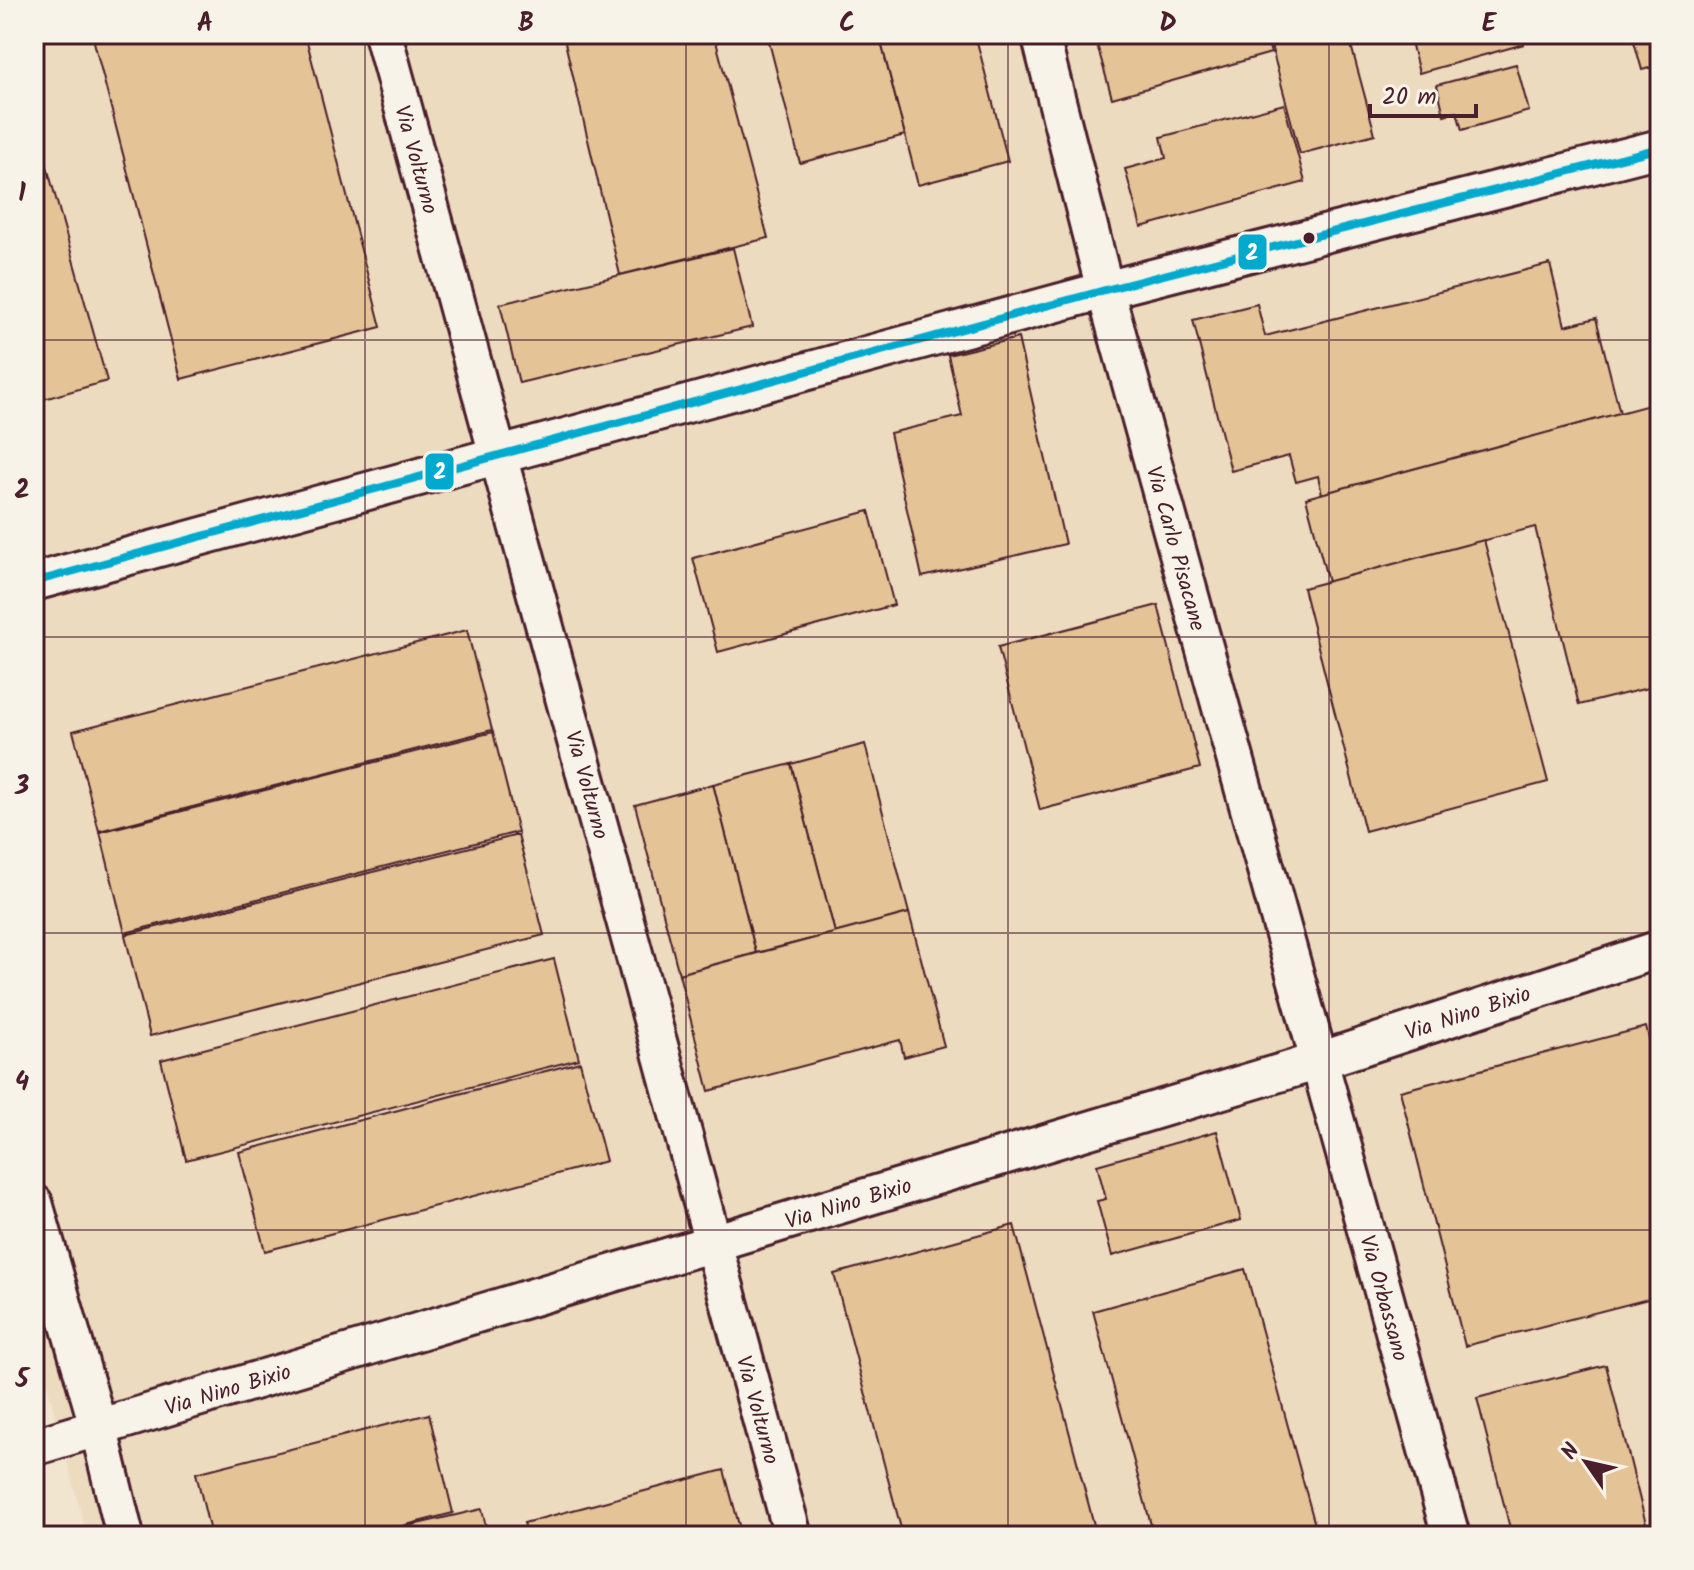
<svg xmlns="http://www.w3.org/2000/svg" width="1694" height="1570" font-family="Kalam,sans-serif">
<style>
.built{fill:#eddbbf}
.building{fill:#e4c497;stroke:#4a1f2b;stroke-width:2}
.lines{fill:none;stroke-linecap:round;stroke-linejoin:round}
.minor-casing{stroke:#4a1f2b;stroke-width:42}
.minor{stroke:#f7f3e8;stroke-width:36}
.bus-1-casing{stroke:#f7f3e8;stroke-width:14}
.bus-1{stroke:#00a9ce;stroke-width:8}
.grid{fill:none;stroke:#4a1f2b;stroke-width:2;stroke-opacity:0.55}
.bus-dot{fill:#4a1f2b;stroke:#f7f3e8;stroke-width:3}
.labels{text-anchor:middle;stroke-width:7;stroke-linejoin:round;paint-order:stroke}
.street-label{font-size:22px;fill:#4a1f2b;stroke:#f7f3e8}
.line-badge{stroke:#f7f3e8;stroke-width:3}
.badge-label{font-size:22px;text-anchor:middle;font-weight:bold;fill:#fff}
.neatline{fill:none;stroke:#4a1f2b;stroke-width:3}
.grid-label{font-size:26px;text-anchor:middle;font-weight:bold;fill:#4a1f2b}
</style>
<rect width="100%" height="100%" fill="#f1e5d0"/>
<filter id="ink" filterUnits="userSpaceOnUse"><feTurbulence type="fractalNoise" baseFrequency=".0125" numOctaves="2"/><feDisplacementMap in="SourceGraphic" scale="16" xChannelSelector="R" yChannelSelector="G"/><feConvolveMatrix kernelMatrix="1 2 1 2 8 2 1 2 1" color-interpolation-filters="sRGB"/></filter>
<g filter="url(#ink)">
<polygon class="built" points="34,34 1660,34 1660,1536 87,1536 34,1336"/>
<g class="building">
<polygon points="92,34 305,34 381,327 181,379"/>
<polygon points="563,34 714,34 768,238 620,275"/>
<polygon points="767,34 879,34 905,135 800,163"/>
<polygon points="879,34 975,34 1008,161 918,185"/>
<polygon points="1094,34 1265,34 1271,53 1112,98"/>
<polygon points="1268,34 1348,34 1375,134 1300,154"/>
<polygon points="1409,34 1521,34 1524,44 1419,73"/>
<polygon points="1632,34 1660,34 1660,65 1642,70"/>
<polygon points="1516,64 1529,111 1462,130 1457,112 1444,115 1437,85"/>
<polygon points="1284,104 1305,182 1141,227 1125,169 1166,158 1161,137"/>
<polygon points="34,120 107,381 34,402"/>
<polygon points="733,248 752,327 519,383 500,304"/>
<polygon points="1550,264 1565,326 1596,318 1620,413 1322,494 1318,476 1296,482 1289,456 1231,471 1193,320 1257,304 1265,336"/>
<polygon points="1018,338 1065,544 922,577 890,433 962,416 948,355"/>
<polygon points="1660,402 1660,685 1579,705 1535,527 1328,582 1306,498"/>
<polygon points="869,511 894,605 718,652 693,558"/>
<polygon points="1484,540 1548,782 1365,831 1303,588"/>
<polygon points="1158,605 1200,768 1040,810 998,647"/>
<polygon points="467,630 492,730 99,831 73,731"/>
<polygon points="493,732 518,832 125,933 100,832"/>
<polygon points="865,744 909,913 835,933 791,764"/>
<polygon points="791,764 835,933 756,953 713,784"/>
<polygon points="713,784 756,953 679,974 635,805"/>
<polygon points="518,835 544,935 150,1036 125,935"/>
<polygon points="909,913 944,1046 904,1057 900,1040 709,1091 679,974"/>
<polygon points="554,959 579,1059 186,1160 161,1060"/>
<polygon points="1646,1027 1660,1081 1660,1296 1465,1346 1400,1091"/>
<polygon points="580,1062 606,1161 265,1251 239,1152"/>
<polygon points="1217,1131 1241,1220 1112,1256 1097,1201 1106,1199 1097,1165"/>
<polygon points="1014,1225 1097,1536 903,1536 834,1274"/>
<polygon points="1245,1269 1318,1536 1154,1536 1093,1311"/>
<polygon points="1606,1365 1649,1536 1512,1536 1477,1398"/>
<polygon points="429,1414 453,1513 363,1536 211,1536 196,1473"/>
<polygon points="724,1470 742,1536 528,1536 524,1523"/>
<polygon points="482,1509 488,1536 365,1536"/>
</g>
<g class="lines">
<defs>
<g id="minor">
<path id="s1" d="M383 34 793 1536"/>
<path id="s2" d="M1040 34 1105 290 1451 1536"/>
<polyline points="34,582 1105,290 1660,148"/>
<polyline points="34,1203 98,1426 125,1536"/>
<path id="s3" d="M34 1447 1319 1061 1660 949"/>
</g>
</defs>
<use href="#minor" class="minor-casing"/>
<use href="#minor" class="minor"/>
<defs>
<polyline id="bus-1" points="34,582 1105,290 1660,148"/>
</defs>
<use href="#bus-1" class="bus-1-casing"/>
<use href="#bus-1" class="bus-1"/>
</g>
</g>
<path class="grid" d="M365 34V1536M686 34V1536M1008 34V1536M1329 34V1536M34 340H1660M34 637H1660M34 933H1660M34 1230H1660"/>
<circle class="bus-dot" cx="1309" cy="238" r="7"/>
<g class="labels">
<g class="street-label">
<text dy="8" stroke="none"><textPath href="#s1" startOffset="130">Via Volturno</textPath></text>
<text dy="8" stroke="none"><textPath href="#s2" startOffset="532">Via Carlo Pisacane</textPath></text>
<text dy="8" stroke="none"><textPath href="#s1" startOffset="778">Via Volturno</textPath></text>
<text dy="8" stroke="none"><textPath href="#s3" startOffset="1498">Via Nino Bixio</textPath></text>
<text dy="8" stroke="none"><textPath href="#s3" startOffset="850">Via Nino Bixio</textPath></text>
<text dy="8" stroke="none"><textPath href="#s2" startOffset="1310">Via Orbassano</textPath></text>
<text dy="8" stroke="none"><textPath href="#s3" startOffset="202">Via Nino Bixio</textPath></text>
<text dy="8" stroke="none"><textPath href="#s1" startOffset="1426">Via Volturno</textPath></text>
</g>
</g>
<g class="line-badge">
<rect x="1237" y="233" width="31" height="38" rx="8" fill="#00a9ce"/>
<rect x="424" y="452" width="31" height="39" rx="8" fill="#00a9ce"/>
</g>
<g class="badge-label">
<text x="1252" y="260">2</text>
<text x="440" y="479">2</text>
</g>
<rect width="1694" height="1570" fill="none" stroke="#f7f3e8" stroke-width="88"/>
<g transform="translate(1586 1462) rotate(304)" stroke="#f7f3e8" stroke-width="6" paint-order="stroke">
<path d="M0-6L14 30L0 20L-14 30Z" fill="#4a1f2b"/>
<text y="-12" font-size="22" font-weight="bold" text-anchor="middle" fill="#4a1f2b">N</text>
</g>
<path d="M1370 104v12h106v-12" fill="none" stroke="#4a1f2b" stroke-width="4"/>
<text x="1382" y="104" font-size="24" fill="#4a1f2b" stroke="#f7f3e8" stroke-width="6" paint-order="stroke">20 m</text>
<rect x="44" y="44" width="1606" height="1482" class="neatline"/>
<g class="grid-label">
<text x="205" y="31">A</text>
<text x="526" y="31">B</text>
<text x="847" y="31">C</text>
<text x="1168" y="31">D</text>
<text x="1489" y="31">E</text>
<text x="22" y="201">1</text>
<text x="22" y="498">2</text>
<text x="22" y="794">3</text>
<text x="22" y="1090">4</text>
<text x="22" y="1387">5</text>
</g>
</svg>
